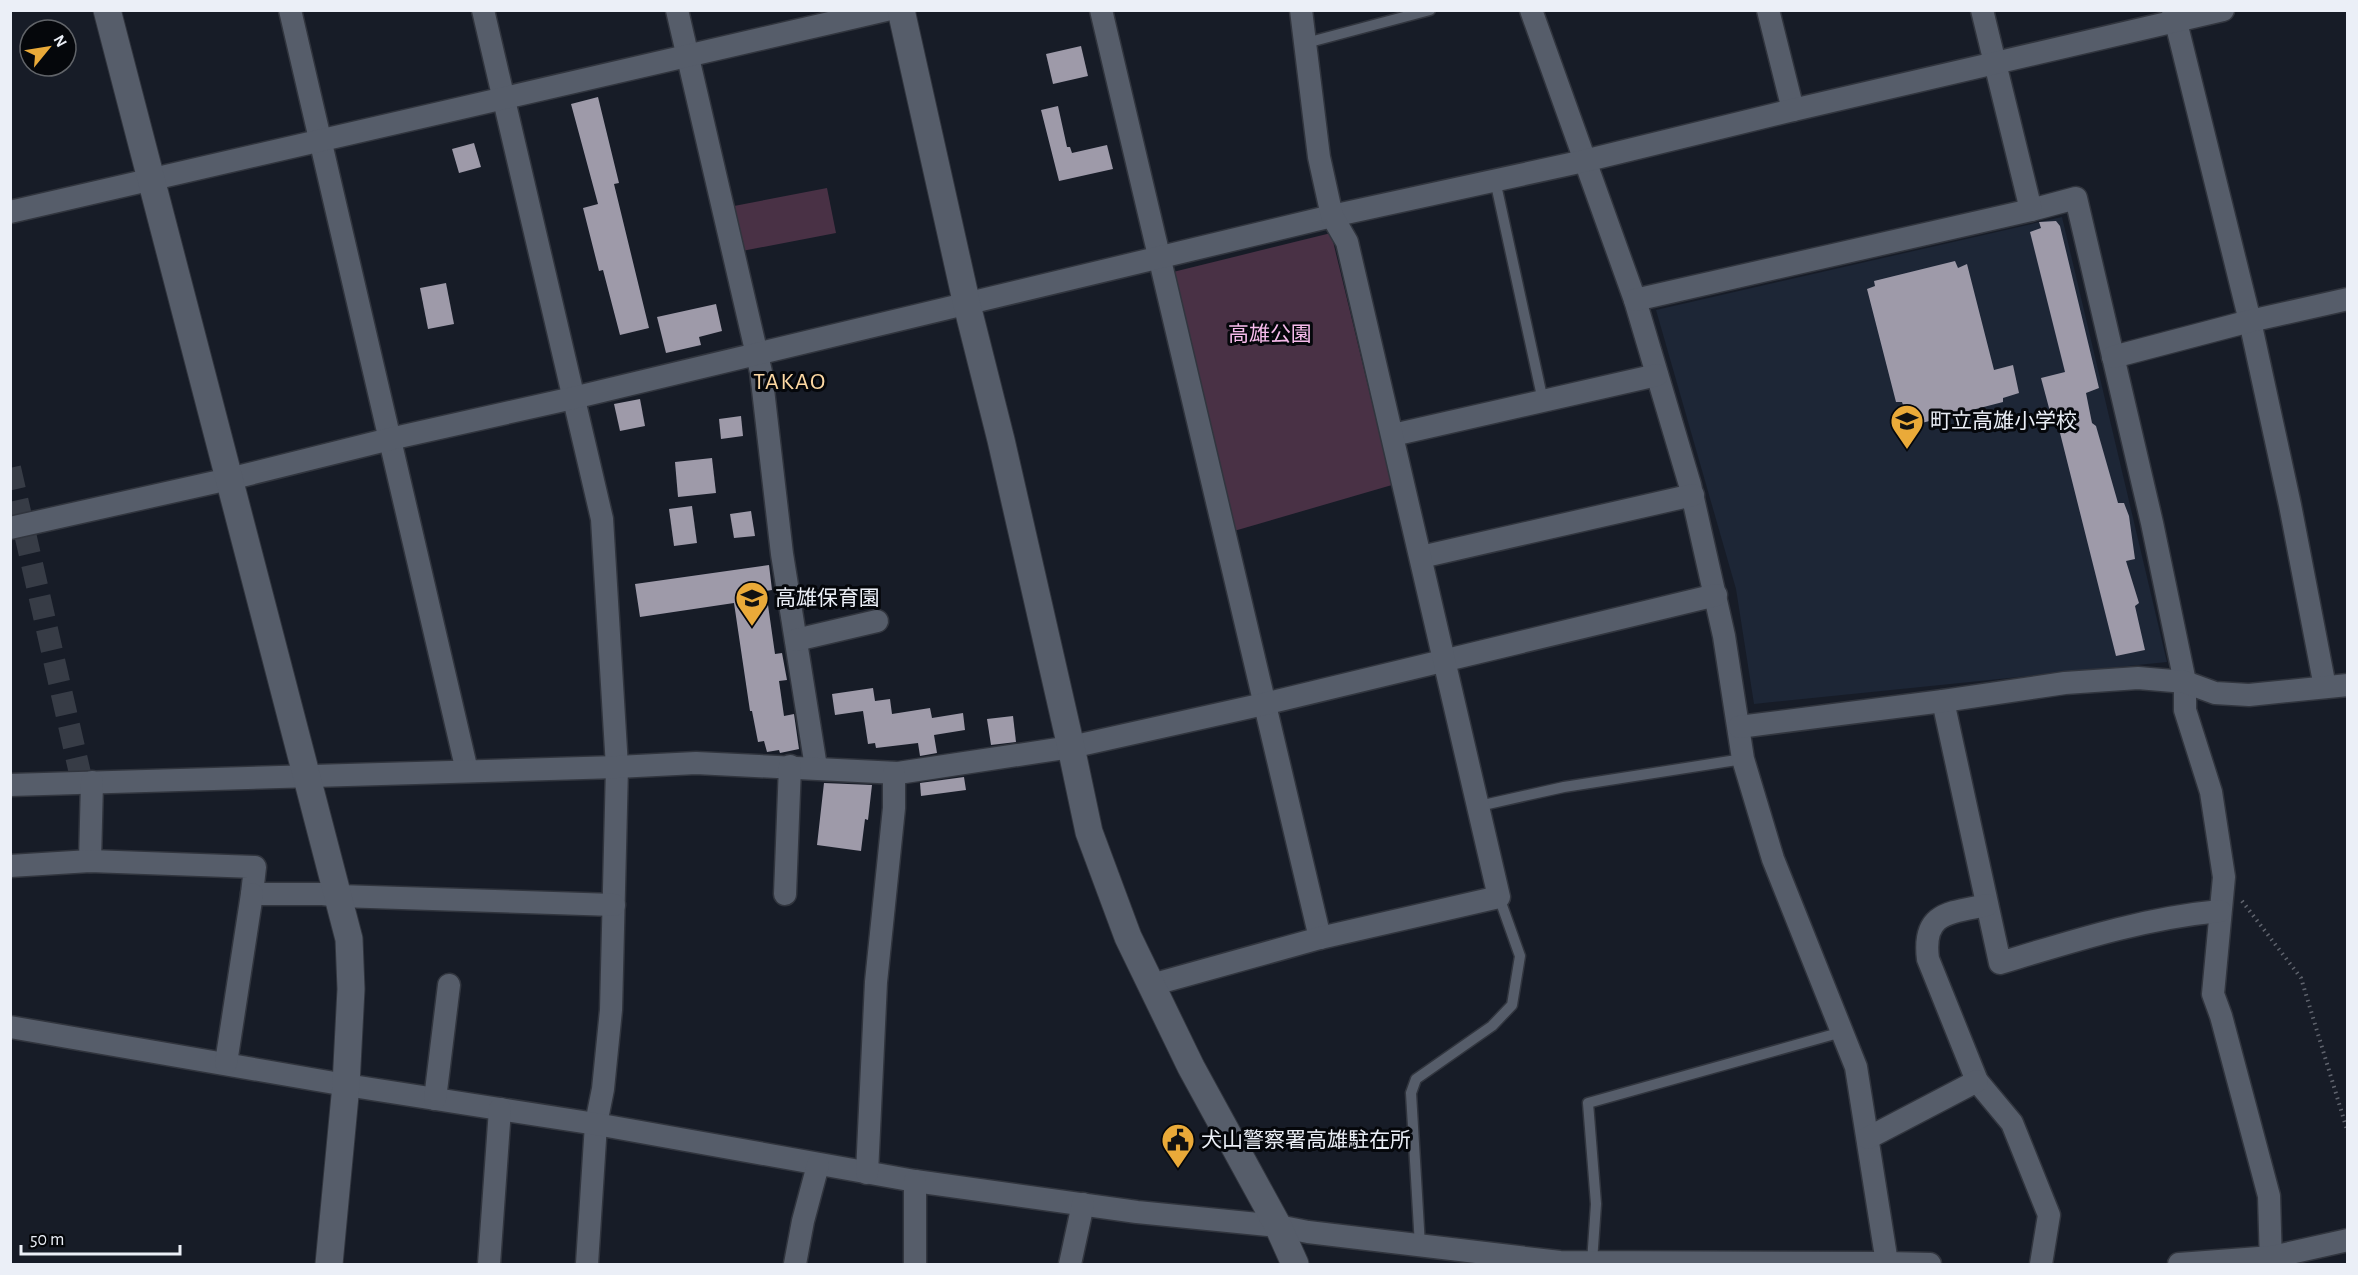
<svg xmlns="http://www.w3.org/2000/svg" width="2358" height="1275" font-family="'Alegreya Sans','Noto Sans JP',sans-serif">
<style>
.built{fill:#1d2636}
.green{fill:#493145}
.building{fill:#9e9aa9}
.lines{fill:none;stroke-linecap:round;stroke-linejoin:round}
.minor-tunnel{stroke:#373c46;stroke-width:22;stroke-dasharray:22 11;stroke-linecap:butt}
.service-casing{stroke:#31353e;stroke-width:13}
.minor-casing{stroke:#31353e;stroke-width:25}
.tertiary-casing{stroke:#31353e;stroke-width:29}
.path{stroke:#60646e;stroke-width:4;stroke-dasharray:1.5 4.5;stroke-linecap:butt}
.service{stroke:#565d6a;stroke-width:10}
.minor{stroke:#565d6a;stroke-width:22}
.tertiary{stroke:#565d6a;stroke-width:27}
.labels{text-anchor:middle;stroke-width:6;stroke-linejoin:round;paint-order:stroke}
.park-label{font-size:21px;fill:#f6bbeb;stroke:#05070b}
.poi-label{font-size:21px;fill:#ebeff7;stroke:#05070b;text-anchor:start}
.quarter-label{font-size:24px;letter-spacing:1.5px;fill:#fed9a4;stroke:#05070b}
</style>
<rect width="100%" height="100%" fill="#171c27"/>
<polygon class="built" points="2062,217 2167,662 1754,704 1736,589 1656,310"/>
<g class="green">
<polygon points="827,188 836,233 742,251 734,206"/>
<polygon points="1331,233 1392,485 1234,531 1169,273"/>
</g>
<g class="building">
<polygon points="1081,46 1088,76 1053,84 1046,54"/>
<polygon points="598,97 619,183 614,184 649,328 620,335 603,270 599,271 583,208 598,204 571,104"/>
<polygon points="1058,106 1067,147 1070,147 1072,153 1107,145 1113,169 1059,181 1041,110"/>
<polygon points="474,143 481,167 459,173 452,149"/>
<polygon points="2056,221 2060,226 2099,388 2086,393 2092,423 2096,426 2118,503 2124,503 2129,516 2135,559 2126,561 2139,603 2135,606 2145,650 2116,656 2057,421 2053,423 2041,378 2065,372 2030,232 2041,228 2039,222"/>
<polygon points="1955,261 1958,268 1967,264 1994,370 2013,365 2019,393 2003,398 2003,402 1910,426 1902,402 1896,402 1867,289 1875,286 1874,281"/>
<polygon points="446,283 454,324 428,329 420,288"/>
<polygon points="716,304 722,331 699,337 701,345 666,353 657,317"/>
<polygon points="640,399 645,426 620,431 614,404"/>
<polygon points="741,416 743,436 721,439 719,419"/>
<polygon points="712,458 716,493 678,497 675,462"/>
<polygon points="692,506 697,543 674,546 669,509"/>
<polygon points="751,511 755,536 734,538 730,514"/>
<polygon points="769,565 772,590 766,591 775,654 782,653 787,680 779,681 784,716 794,714 799,749 780,753 779,750 767,752 764,741 758,742 752,711 750,711 734,603 640,617 635,584"/>
<polygon points="873,688 875,701 890,699 892,714 930,708 932,718 963,713 965,730 934,735 937,753 920,756 918,743 876,748 875,743 868,744 863,711 835,715 832,694"/>
<polygon points="1013,716 1016,742 991,745 987,719"/>
<polygon points="964,777 966,790 921,796 920,783"/>
<polygon points="824,783 872,785 868,820 865,819 861,851 817,845"/>
</g>
<g class="lines">
<polyline class="minor-tunnel" points="10,468 82,782"/>
<defs>
<g id="service">
<polyline points="1306,43 1430,10"/>
<polyline points="1495,180 1543,401"/>
<polyline points="1479,806 1564,787 1743,759"/>
<polyline points="1420,1246 1411,1093 1416,1079 1492,1026 1512,1005 1520,956 1499,897"/>
<polyline points="1592,1262 1596,1204 1588,1103 1842,1032"/>
</g>
<g id="minor">
<polyline points="290,10 467,771"/>
<polyline points="483,10 602,519 617,767 611,1010 603,1089 596,1124 587,1264"/>
<polyline points="677,10 761,372 782,554 816,767"/>
<polyline points="1101,10 1320,938"/>
<polyline points="1531,10 1635,300 1690,485 1724,636 1743,759 1773,859 1856,1067 1887,1263"/>
<polyline points="1768,10 1793,110"/>
<polyline points="2173,10 2250,321 2290,505 2325,687"/>
<polyline points="2031,210 2076,198 2152,523 2185,682 2185,710 2211,792 2224,877 2213,994 2221,1016 2269,1196 2271,1264"/>
<polyline points="10,212 886,10"/>
<polyline points="1635,300 2031,210 1982,10"/>
<polyline points="2113,357 2250,321 2348,299"/>
<polyline points="1393,435 1657,375"/>
<polyline points="10,528 229,479 390,439 573,398 1332,216 1584,161 1793,110 2223,10"/>
<polyline points="1421,557 1693,495"/>
<polyline points="796,640 877,621"/>
<path d="M1943 701 2000 963C2073 941 2144 918 2220 911"/>
<polyline points="1739,727 1943,701 2065,683 2138,678 2185,682 2215,693 2249,695 2348,685"/>
<polyline points="10,785 617,767 696,763 898,773 1071,747 1264,704 1716,595"/>
<polyline points="90,861 92,782"/>
<polyline points="10,866 90,861 255,867 252,894 323,894 339,896 614,905"/>
<polyline points="785,894 790,766"/>
<path d="M1987 905C1949 913 1922 912 1928 959L1977 1081 2012 1123 2049 1215 2041 1264"/>
<polyline points="1151,985 1320,938 1499,897 1347,242 1332,216 1319,157 1301,10"/>
<polyline points="10,1027 346,1085 596,1124 915,1181 1137,1212 1278,1226 1308,1232 1560,1262 1887,1263 1930,1264"/>
<polyline points="226,1063 252,894"/>
<polyline points="435,1099 449,985"/>
<polyline points="1868,1138 1977,1081"/>
<polyline points="867,1173 876,982 894,808 894,773"/>
<polyline points="489,1264 500,1109"/>
<polyline points="795,1264 803,1221 818,1165"/>
<polyline points="915,1264 915,1181"/>
<polyline points="1070,1264 1083,1204"/>
<polyline points="2179,1264 2272,1257 2348,1240"/>
</g>
<g id="tertiary">
<polyline points="107,10 349,939 351,989 346,1085 329,1264"/>
<polyline points="901,10 967,305 1001,440 1071,747 1089,832 1128,937 1191,1067 1278,1226 1295,1264"/>
</g>
</defs>
<use href="#service" class="service-casing"/>
<use href="#minor" class="minor-casing"/>
<use href="#tertiary" class="tertiary-casing"/>
<polyline class="path" points="2242,901 2301,978 2348,1133"/>
<use href="#service" class="service"/>
<use href="#minor" class="minor"/>
<use href="#tertiary" class="tertiary"/>
</g>
<defs>
<symbol id="school-pin" viewBox="-11 -11 22 30"><path d="M0 17L-7.5 6A9.5 9.5 0 1 1 7.5 6Z" fill="#eaaa39" stroke="#05070b"/><path d="M0-5L7-2L0 1L-7-2ZM-4 1L0 2.5L4 1V4Q0 6-4 4Z" fill="#111"/></symbol>
<symbol id="civic-pin" viewBox="-11 -11 22 30"><path d="M0 17L-7.5 6A9.5 9.5 0 1 1 7.5 6Z" fill="#eaaa39" stroke="#05070b"/><path d="M-.6-6.5H3V-4.5H.6V-3L4-1V1h2V6H-6V1h2V-1L-.6-3ZM-1.2 2.5V6h2.4V2.5Z" fill="#111"/></symbol>
</defs>
<g fill-rule="evenodd">
<use href="#school-pin" x="1888" y="402" width="38" height="52"/>
<use href="#school-pin" x="733" y="579" width="38" height="52"/>
<use href="#civic-pin" x="1159" y="1121" width="38" height="52"/>
</g>
<g class="labels">
<g class="park-label">
<text x="1270" y="341">高雄公園</text>
</g>
<g class="poi-label">
<text x="1930" y="428">町立高雄小学校</text>
<text x="775" y="605">高雄保育園</text>
<text x="1201" y="1147">犬山警察署高雄駐在所</text>
</g>
<g class="quarter-label">
<text x="790" y="389">TAKAO</text>
</g>
</g>
<rect width="2358" height="1275" fill="none" stroke="#ebeff7" stroke-width="24"/>
<g transform="translate(48 48) rotate(60)"><circle r="28" fill="#05070b" stroke="#616469" stroke-width="1.5"/>
<path d="M0-4.5L10 22L0 15L-10 22Z" fill="#eaaa39"/>
<text y="-9" font-size="16" font-weight="bold" text-anchor="middle" fill="#ebeff7">N</text>
</g>
<path d="M21 1245v9h159v-9" fill="none" stroke="#ebeff7" stroke-width="3"/>
<text x="30" y="1245" font-size="18" fill="#ebeff7" stroke="#05070b" stroke-width="4.5" paint-order="stroke">50 m</text>
</svg>
